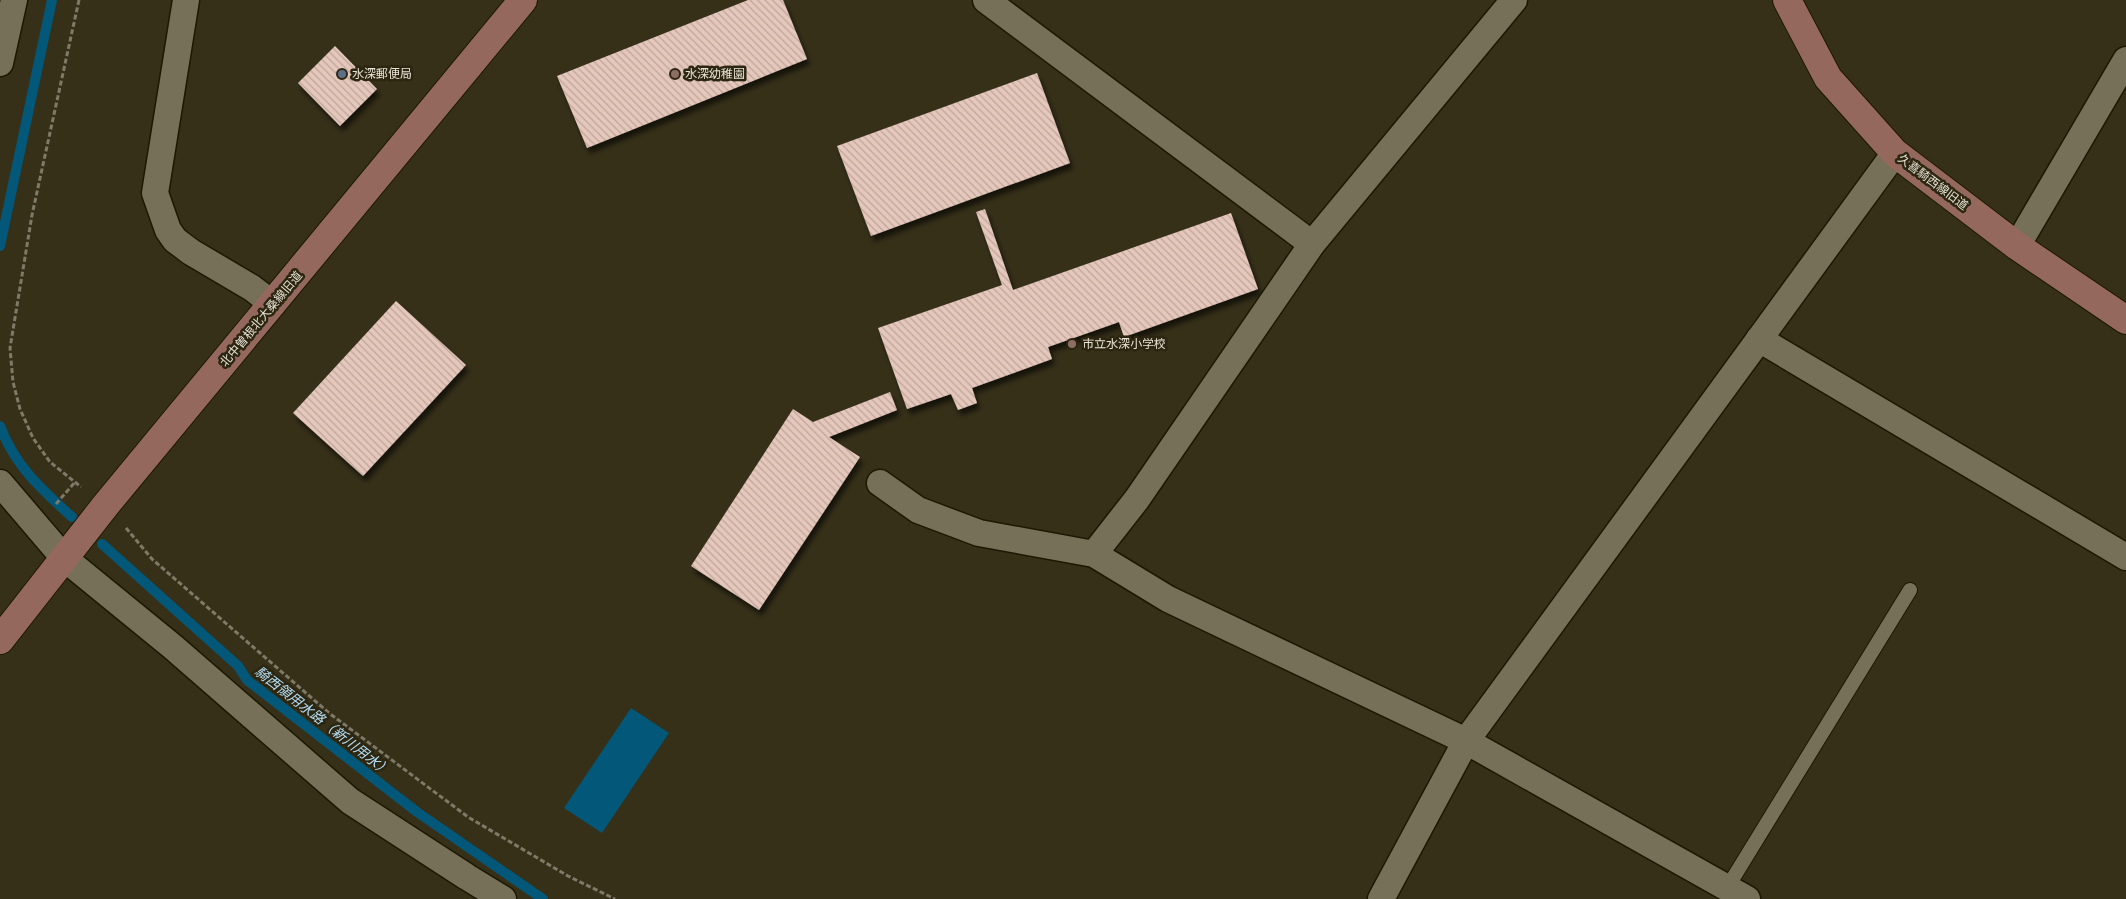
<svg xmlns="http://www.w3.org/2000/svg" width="2126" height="899" font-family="'Open Sans','Noto Sans JP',sans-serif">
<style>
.water{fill:#035778}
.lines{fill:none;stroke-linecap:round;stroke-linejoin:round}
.stream{stroke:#035778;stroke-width:10}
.building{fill:url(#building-back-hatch);filter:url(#shadow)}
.lane-casing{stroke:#1d1803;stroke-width:16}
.street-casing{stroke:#1d1803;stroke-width:29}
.secondary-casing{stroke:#1d1803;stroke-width:30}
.path{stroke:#7f7a67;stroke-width:3;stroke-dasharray:5 2.5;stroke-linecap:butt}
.lane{stroke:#757057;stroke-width:14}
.street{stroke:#757057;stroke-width:26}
.secondary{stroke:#95685e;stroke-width:28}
.service-dot{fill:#5c6f8a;stroke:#2c2610;stroke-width:2}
.education-dot{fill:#8d6e63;stroke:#2c2610;stroke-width:2}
.labels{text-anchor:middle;stroke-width:5;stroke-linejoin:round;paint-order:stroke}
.poi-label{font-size:12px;fill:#e6e2d5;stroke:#2c2610;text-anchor:start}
.street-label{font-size:12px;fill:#e6e2d5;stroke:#2c2610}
.water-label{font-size:14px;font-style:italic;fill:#b4def7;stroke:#2c2610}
</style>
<defs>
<pattern id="building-back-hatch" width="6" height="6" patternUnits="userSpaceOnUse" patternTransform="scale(1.25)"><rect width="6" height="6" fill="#e5c7bb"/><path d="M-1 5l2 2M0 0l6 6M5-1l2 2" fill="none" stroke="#bda69c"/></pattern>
<filter id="shadow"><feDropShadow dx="3" dy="5.5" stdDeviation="2.5" flood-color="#0009"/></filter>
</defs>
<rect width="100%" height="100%" fill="#363019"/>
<polygon class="water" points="631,708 669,733 602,833 564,808"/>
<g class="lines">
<g class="stream">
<polyline points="0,246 52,0"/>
<path d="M0 426C15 466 41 489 72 517"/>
<polyline points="102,544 238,666 247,680 417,812 543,899"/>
</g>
</g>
<g class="building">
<polygon points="748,0 783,0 807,59 587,148 557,76"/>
<polygon points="335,46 377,89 340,126 298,83"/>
<polygon points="1037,73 1070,163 871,236 837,146"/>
<polygon points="985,209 1013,290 1231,213 1258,289 1124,337 1119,322 1048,347 1052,359 972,388 977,403 958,410 951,394 907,409 878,328 1002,285 976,212"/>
<polygon points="396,301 466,365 363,476 293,413"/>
<polygon points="890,392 897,410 829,437 860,457 759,610 691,566 793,409 813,422"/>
</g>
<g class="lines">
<defs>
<polyline id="lane" points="1727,888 1910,590"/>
<g id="street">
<polyline points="186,0 155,193 168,230 175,240 191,252 252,288 273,304"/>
<polyline points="986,0 1312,244"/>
<polyline points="0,63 14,0"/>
<polyline points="2017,246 2126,60"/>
<polyline points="1759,339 2126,557"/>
<polyline points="0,483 64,558 173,647 350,801 467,877 503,899"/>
<polyline points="880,483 918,510 979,533 1094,554 1168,599 1466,741 1747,899"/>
<polyline points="1094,554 1137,499 1312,244 1514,0"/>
<polyline points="1381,899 1466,741 1895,153"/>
</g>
<g id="secondary">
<polyline points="1787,0 1828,78 1895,153 2017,246 2126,320"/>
<polyline points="0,640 105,506 523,0"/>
</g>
</defs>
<use href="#lane" class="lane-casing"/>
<use href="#street" class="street-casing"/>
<use href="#secondary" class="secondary-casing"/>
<g class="path">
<polyline points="79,0 32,215 10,348 13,382 20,409 33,438 50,462 81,487"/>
<polyline points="56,504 75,482"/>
<polyline points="126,528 152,559 329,713 468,817 568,876 615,899"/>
</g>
<use href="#lane" class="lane"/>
<use href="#street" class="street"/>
<use href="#secondary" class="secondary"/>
</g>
<circle class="service-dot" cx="342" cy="74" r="5"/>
<g class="education-dot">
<circle cx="675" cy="74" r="5"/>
<circle cx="1072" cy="344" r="5"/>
</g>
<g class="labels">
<g class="poi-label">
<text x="352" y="78">水深郵便局</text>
<text x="685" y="78">水深幼稚園</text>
<text x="1082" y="348">市立水深小学校</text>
</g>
<g class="street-label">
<text transform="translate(1933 182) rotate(37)" y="4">久喜騎西線旧道</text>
<text transform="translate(261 319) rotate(-50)" y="4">北中曽根北大桑線旧道</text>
</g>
<g class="water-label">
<text transform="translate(323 721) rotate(38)" y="5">騎西領用水路（新川用水）</text>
</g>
</g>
</svg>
